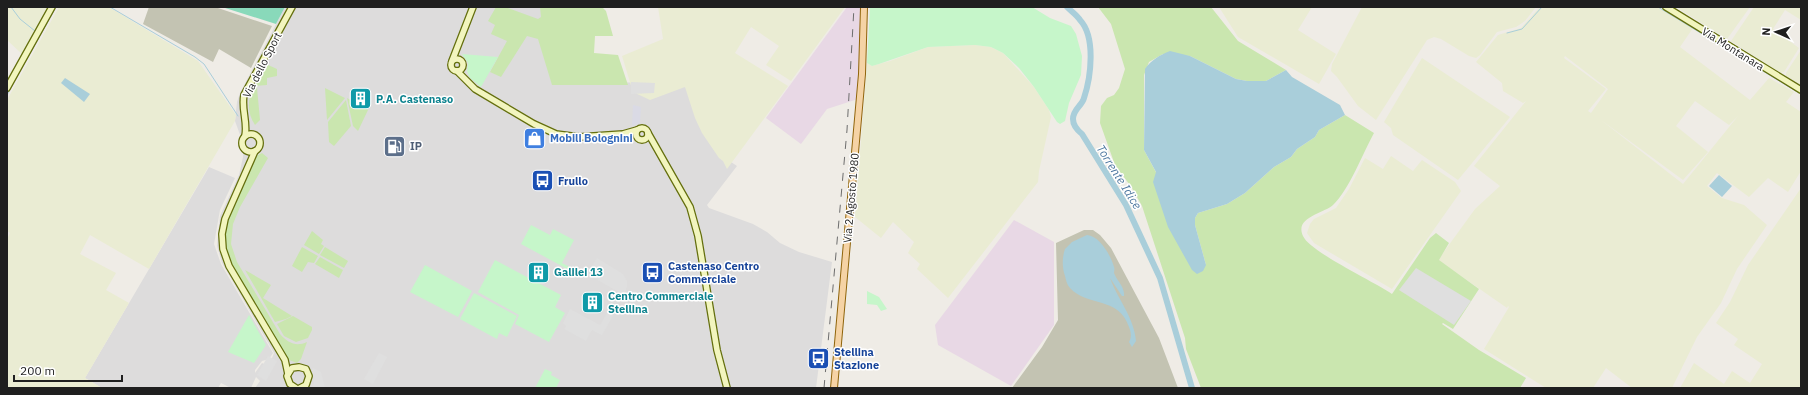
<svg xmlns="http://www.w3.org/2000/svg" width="1808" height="395" font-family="'IBM Plex Sans',sans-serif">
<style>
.residential{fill:#dddcdc}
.industrial{fill:#e8d8e5}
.construction{fill:#c3c3b2}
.farmland{fill:#eaecd3;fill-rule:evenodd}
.grass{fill:#cae6af}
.park{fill:#c6f6ca}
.pitch{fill:#89d9ba}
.parking{fill:#dfdfdf}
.plaza{fill:#dadae5}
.water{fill:#a9ceda}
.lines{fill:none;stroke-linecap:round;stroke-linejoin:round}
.stream{stroke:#a9ceda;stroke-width:1}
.river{stroke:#a9ceda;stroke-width:6}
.secondary-casing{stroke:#646f0d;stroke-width:8}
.primary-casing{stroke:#90640a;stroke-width:8}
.secondary{stroke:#f2f5be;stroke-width:5.5}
.primary{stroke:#f5d3a5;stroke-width:6}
.rail{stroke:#6d6d6d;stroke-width:1;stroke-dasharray:8 8;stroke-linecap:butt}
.labels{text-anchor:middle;stroke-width:3;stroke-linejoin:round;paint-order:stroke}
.street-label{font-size:11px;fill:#1f1f1f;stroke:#fff}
.culture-label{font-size:11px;font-weight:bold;fill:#0d838f;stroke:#fff;text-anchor:start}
.shop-label{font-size:11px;font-weight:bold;fill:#366cbe;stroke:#fff;text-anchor:start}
.service-label{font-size:11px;font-weight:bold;fill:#4e5e75;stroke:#fff;text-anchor:start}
.transit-label{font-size:11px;font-weight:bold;fill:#164399;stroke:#fff;text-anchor:start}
.water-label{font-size:12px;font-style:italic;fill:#4f78a0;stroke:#fff}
</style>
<rect width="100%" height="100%" fill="#efece6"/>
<polygon class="residential" points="285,7 542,7 574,81 687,84 725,158 737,166 707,205 709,208 753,224 767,232 780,243 799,252 832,262 816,388 255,388 260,381 256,377 251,388 231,388 221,383 218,388 102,388 85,378 209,167 235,178 220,210 214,244 221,264 273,353 269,359 262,361 255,370 255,373 262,363 269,366 274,353 222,263 217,246 220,216 239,175 243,157 244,146 235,121 237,102 240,93"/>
<g class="industrial">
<polygon points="847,7 866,7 861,98 827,109 801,144 766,118"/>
<polygon points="1014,220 1054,242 1054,325 1011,386 938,345 935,325"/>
</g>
<g class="construction">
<polygon points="149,7 215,7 272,26 251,68 219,49 213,62 143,24"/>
<polygon points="1084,230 1093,230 1100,235 1111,248 1159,338 1178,388 1012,388 1042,347 1058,320 1056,243"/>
</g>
<g class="farmland">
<polygon points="7,7 49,7 22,54 7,40"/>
<polygon points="59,7 109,7 198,61 236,115 235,121 149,269 90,235 80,254 116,273 106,290 129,303 85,378 102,388 7,388 7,239 10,233 7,231 7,100"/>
<polygon points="658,7 845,7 791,81 766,65 779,46 751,27 735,53 788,86 727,169 723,161 719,158 702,133 695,118 685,87 650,100 633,92 622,56 663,39"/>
<polygon points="1219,7 1312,7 1298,30 1336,54 1319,84 1238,37"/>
<polygon points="1362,7 1536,7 1525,21 1516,27 1497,32 1480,55 1476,58 1469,56 1441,39 1434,37 1427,40 1376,120 1358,106 1337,77 1331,71 1332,64"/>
<path d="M1540 7H1659L1693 28 1680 47 1750 100 1769 78 1794 92 1786 102 1801 112V171L1788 192 1768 178 1749 197 1717 173 1707 186 1722 198 1744 205 1767 225 1737 269 1721 303 1697 337 1672 388H1632L1606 368 1593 388H1546L1484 349 1509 307 1508 306 1507 308 1438 260 1475 209 1500 186 1474 166 1526 101 1523 103 1503 91 1502 83 1476 62 1498 35 1521 28ZM1565 56 1608 89 1591 113 1588 111 1606 89 1564 58ZM1695 101 1729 125 1738 116 1683 184 1601 120 1683 180 1708 152 1676 126Z"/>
<polygon points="1676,7 1750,7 1727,39"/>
<polygon points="1754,7 1801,7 1801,20 1785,10 1773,29 1799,48 1784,72 1780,73 1731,41"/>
<polygon points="975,45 991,47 1003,53 1034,87 1049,110 1051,117 1039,171 1038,182 948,298 917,269 920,264 908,253 914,242 893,222 881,238 855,217 867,63 872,66 890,61 928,47"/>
<polygon points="1801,50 1801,85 1786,76 1786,73"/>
<polygon points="1422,58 1510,117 1458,180 1393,135 1391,128 1384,122"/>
<polygon points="1391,156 1413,171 1422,160 1455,182 1461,191 1392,289 1314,243 1307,233 1310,224 1314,219 1336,208 1349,189 1365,158 1383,169"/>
<polygon points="1801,188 1801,388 1680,388 1694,363 1724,384 1732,371 1750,383 1762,364 1734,345 1738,339 1716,323 1730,302 1748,265"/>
</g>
<g class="grass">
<polygon points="496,7 505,7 538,19 541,17 540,7 602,7 606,11 613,36 595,36 594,53 618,55 628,85 552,85 538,39 527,36 501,77 490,72 507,41 491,34 495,25 488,21"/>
<path d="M1098 7H1211L1238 41 1286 70 1266 81H1247L1236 79 1190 56 1163 54 1149 62 1144 75V150L1206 265 1195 225V218L1198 213 1227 204 1245 193 1274 167 1291 157 1297 149 1315 137 1319 130 1345 115 1374 133C1363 153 1349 190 1333 205 1325 213 1294 217 1303 236 1310 252 1375 282 1392 294L1430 238 1436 233 1449 243 1439 260 1479 289 1453 329 1443 323 1442 324 1479 350 1526 378 1520 388H1201L1186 349 1185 338 1142 206 1132 188 1115 165 1100 123 1101 106 1107 98 1114 95 1119 88 1125 69 1111 24Z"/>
<polygon points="266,64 277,69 277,76 267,78 267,85 255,86"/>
<path d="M254 86 257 88 260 120 255 125C247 113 247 99 254 86Z"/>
<polygon points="325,88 345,98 327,120"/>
<polygon points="347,98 368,110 358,131 353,126"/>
<polygon points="346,100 351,126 334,146 329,142 328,122"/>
<path d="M262 153 268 158 240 207 233 224 231 244 237 262 280 334C288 343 296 347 307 342L301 359 297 363 289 360 284 355 232 266C212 218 242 203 253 161L258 155Z"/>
<polygon points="312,231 323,240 321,244 324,246 319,254 304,245"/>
<polygon points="302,247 318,256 314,263 308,262 302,272 292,266"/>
<polygon points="325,247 348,261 344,268 320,255"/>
<polygon points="320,257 343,270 339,278 315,264"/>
<polygon points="245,270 271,285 263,298 292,316 286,319 275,322"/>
<polygon points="293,316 312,327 312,330 308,338 296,342 284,336 277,324"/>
</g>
<g class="park">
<polygon points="870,7 1032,7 1050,18 1071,26 1076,34 1082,56 1081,75 1069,103 1065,121 1060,124 1057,122 1034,87 1019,68 1003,53 991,47 975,45 928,47 879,64 872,66 867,63"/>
<polygon points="462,54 498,57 481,87 470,78 467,71 468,63"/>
<polygon points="531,225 550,235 553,229 574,240 562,263 577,271 571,271 521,244"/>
<polygon points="495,260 561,295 555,307 565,313 549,342 515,324 519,315 478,292"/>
<polygon points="425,265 472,291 458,317 410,292"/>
<polygon points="867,291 879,297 887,309 881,311 877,305 867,304"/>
<polygon points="474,293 517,316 507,337 499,333 497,339 460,319"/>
<polygon points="249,315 266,345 254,363 228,352"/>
<polygon points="545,369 552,372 551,375 560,380 556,388 535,388"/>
</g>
<polygon class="pitch" points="222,7 285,7 276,24"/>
<g class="parking">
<polygon points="631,82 655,83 654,93 631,94"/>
<polygon points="597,258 623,274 627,281 627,286 624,295 587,274"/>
<polygon points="1416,268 1471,301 1454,325 1399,290"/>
<polygon points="611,306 617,309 602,335 592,330 586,341 564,329 566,326 563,323 570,309 600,325"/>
<polygon points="379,353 387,357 373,384 364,379"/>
<polygon points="268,356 277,361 266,381 257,375"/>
<polygon points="313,368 321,372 325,388 309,388 314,384 312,370"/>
</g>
<polygon class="plaza" points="633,105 641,107 640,123 632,126"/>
<g class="water">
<path d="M1170 51 1190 56 1236 79 1247 81H1266L1286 70 1292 77 1340 105 1345 115 1319 130 1315 137 1297 149 1291 157 1274 167 1245 193 1227 204 1198 213 1195 218V225L1206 265 1203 271 1197 274 1192 270 1168 227 1153 182 1156 172 1144 150 1145 69C1151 60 1160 55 1170 51Z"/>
<polygon points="65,78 90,94 84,102 61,83"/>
<polygon points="1719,175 1732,186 1722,197 1709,186"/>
<path d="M1087 235C1100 236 1111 256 1114 267 1115 269 1114 271 1114 273 1117 281 1125 287 1124 296H1122L1110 278C1118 300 1134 317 1136 341L1132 347 1129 342C1132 337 1131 332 1129 327 1119 296 1087 307 1070 288 1067 285 1066 280 1065 276 1062 268 1062 257 1065 249L1072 242Z"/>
</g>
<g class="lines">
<g class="stream">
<polyline points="11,7 20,19 35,31"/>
<polyline points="110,7 195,57 204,64 238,116"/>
<polyline points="1658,7 1799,93"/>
<polyline points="1507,33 1522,29 1542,7"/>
<polyline points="19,73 56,7"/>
<polyline points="7,95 17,76"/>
</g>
<path class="river" d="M1067 7C1071 11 1077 15 1080 20 1096 37 1091 77 1084 98 1082 106 1073 109 1073 119 1073 126 1077 130 1082 134L1126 205 1160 278 1192 388"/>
<defs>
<g id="secondary">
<polyline points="1666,7 1801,90"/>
<circle cx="457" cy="65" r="6"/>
<polyline points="452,61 473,7"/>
<polyline points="457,71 475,89 534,124 556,134 579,137 623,134 637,130"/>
<polyline points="7,88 52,7"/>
<circle cx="642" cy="134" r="6"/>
<polyline points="648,133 690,207 698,236 717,350 727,388"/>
<circle cx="251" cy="143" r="9"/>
<path d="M245 136C248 122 241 109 244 95L292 7"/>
<polyline points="255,151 225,219 222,234 223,249 229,266 285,360 288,374"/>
<polyline points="296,388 290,384 287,376 292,368 299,367 306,369 309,376 306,385 300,388"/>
</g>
<polyline id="primary" points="834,388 862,74 864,7"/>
</defs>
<use href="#secondary" class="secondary-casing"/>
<use href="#primary" class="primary-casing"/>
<use href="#secondary" class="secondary"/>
<use href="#primary" class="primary"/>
<polyline class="rail" points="824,388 847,130 854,7"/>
</g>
<defs>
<symbol id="building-square" viewBox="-11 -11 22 22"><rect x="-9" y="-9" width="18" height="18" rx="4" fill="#0f9aa8" stroke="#fff"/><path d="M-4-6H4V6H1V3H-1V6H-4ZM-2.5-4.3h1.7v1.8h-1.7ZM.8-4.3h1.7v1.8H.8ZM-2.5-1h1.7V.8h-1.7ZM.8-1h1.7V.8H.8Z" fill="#fff"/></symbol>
<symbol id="shop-square" viewBox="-11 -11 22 22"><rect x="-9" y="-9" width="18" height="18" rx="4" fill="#3f7fe0" stroke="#fff"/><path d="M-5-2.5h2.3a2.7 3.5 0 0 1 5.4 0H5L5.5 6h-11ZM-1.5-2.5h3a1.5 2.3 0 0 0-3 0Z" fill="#fff"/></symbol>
<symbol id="fuel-square" viewBox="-11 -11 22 22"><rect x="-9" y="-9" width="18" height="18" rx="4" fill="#5c6f8a" stroke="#fff"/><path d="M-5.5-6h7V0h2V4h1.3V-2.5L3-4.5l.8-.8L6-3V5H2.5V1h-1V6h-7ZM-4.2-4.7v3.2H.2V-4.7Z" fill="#fff"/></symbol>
<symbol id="bus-square" viewBox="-11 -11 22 22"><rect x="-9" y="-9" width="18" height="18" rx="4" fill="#1a4fb4" stroke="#fff"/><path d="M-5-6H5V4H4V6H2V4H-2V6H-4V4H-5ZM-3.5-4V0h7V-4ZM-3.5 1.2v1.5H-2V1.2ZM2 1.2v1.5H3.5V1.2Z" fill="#fff"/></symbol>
</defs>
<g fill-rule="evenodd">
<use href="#building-square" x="348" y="86" width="25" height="25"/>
<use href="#shop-square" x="522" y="126" width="25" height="25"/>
<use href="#fuel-square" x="382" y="134" width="25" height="25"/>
<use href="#bus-square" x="530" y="168" width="25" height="25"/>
<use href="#building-square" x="526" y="260" width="25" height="25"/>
<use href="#bus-square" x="640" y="260" width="25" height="25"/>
<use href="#building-square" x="580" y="290" width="25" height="25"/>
<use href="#bus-square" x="806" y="346" width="25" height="25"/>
</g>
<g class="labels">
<g class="street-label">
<text transform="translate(1733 49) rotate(32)" y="4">Via Montanara</text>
<text transform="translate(262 65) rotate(-63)" y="4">Via dello Sport</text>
<text transform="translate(851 198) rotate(-85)" y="4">Via 2 Agosto 1980</text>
</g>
<g class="culture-label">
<text x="376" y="103">P.A. Castenaso</text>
<text x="554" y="276">Galilei 13</text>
<text x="608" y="300">Centro Commerciale<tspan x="608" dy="13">Stellina</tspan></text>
</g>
<g class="shop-label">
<text x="550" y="142">Mobili Bolognini</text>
</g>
<g class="service-label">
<text x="410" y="150">IP</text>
</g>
<g class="transit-label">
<text x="558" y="185">Frullo</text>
<text x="668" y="270">Castenaso Centro<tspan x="668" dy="13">Commerciale</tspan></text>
<text x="834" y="356">Stellina<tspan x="834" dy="13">Stazione</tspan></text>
</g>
<g class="water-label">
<text transform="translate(1119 177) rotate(58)" y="4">Torrente Idice</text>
</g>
</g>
<rect width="1808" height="395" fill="none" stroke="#1f1f1f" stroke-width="16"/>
<g transform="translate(1776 32) rotate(273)" stroke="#ffffff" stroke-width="3" paint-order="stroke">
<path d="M0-3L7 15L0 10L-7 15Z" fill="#1f1f1f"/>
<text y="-6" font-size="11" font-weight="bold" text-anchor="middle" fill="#1f1f1f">N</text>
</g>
<path d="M14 375v6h108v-6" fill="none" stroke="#1f1f1f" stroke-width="2"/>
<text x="20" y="375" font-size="12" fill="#1f1f1f" stroke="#ffffff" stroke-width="3" paint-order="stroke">200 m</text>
</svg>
